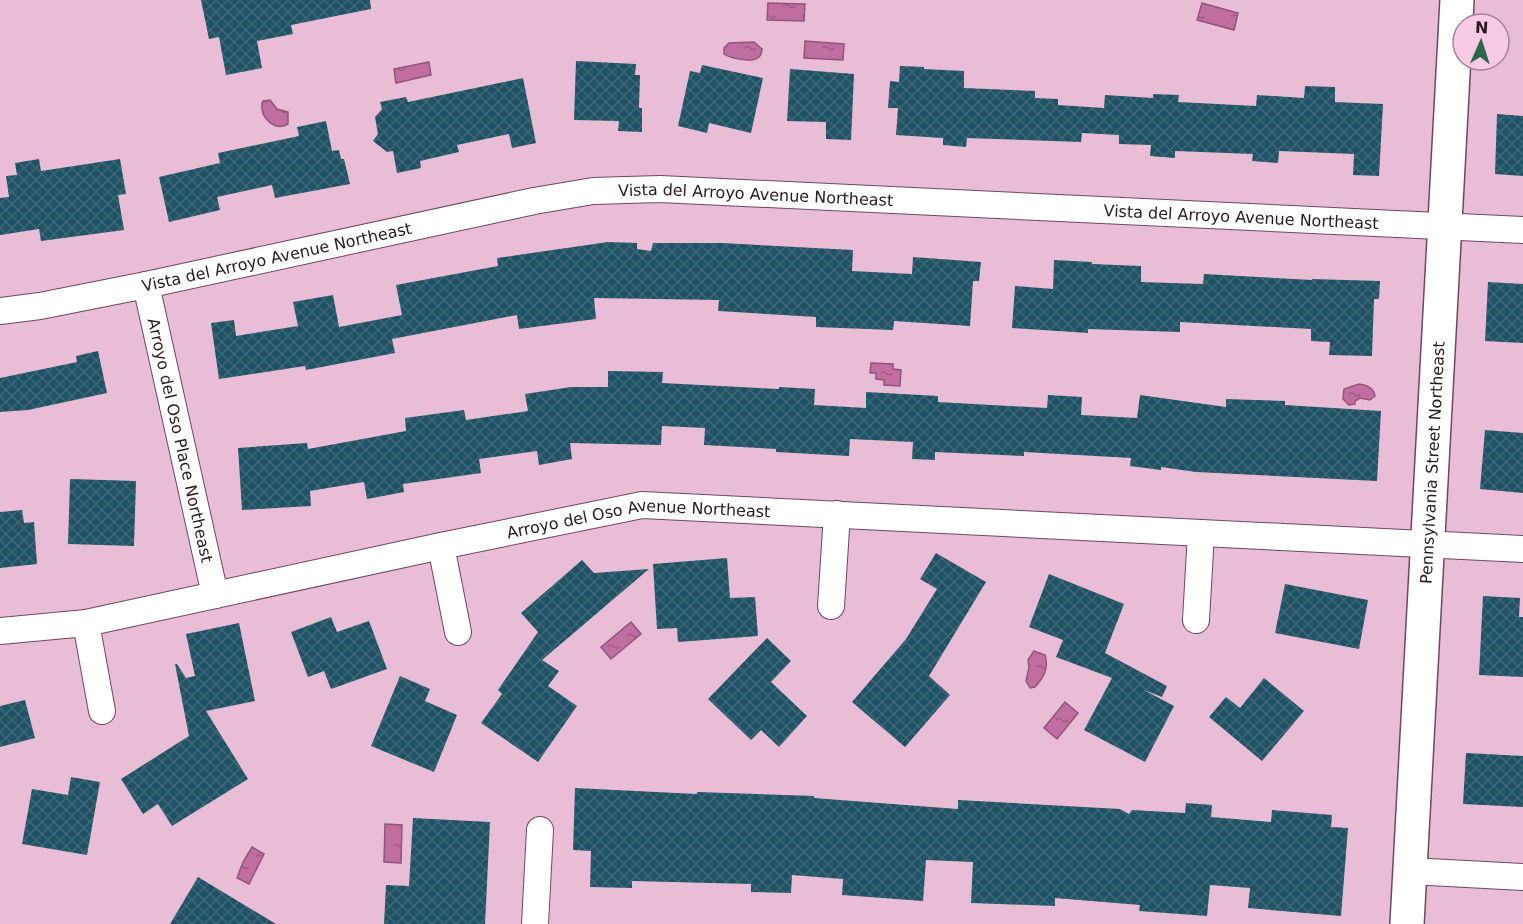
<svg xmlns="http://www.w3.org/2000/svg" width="1523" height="924" font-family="'DejaVu Sans',sans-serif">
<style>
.water{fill:url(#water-ripples);stroke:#92557a;stroke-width:1.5}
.building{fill:url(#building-cross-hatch)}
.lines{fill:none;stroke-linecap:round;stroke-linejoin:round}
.street-casing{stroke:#6f485f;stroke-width:28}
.secondary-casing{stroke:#6f485f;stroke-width:36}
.street{stroke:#fff;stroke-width:26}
.secondary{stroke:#fff;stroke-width:33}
.labels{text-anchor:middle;stroke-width:6;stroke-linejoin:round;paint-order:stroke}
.street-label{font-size:16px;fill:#2a1a23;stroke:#f8cae4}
</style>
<defs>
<pattern id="water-ripples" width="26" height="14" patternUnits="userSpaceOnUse" patternTransform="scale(1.5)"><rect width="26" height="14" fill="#bf6e9f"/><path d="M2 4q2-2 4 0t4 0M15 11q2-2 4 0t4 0" fill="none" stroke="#9b5a81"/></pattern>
<pattern id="building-cross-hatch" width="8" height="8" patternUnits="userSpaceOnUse" patternTransform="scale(1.5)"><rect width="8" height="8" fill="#1f5365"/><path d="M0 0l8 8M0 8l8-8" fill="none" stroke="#3f6877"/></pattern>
</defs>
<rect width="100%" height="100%" fill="#eabdd7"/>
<g class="water">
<polygon points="768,3 805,4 804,21 767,20"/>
<polygon points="1202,3 1238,13 1234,30 1197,20"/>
<polygon points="805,41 844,44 843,60 804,58"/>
<path d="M754 42 762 49C761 53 762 55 758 58 751 63 730 58 724 54V48L729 43Z"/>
<polygon points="429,62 431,75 396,83 394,69"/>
<path d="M270 100 277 109 288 112V124C274 132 260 117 262 103L263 101Z"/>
<polygon points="871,363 893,364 893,369 901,370 900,386 884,385 884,380 876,379 876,373 870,373"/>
<path d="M1359 384C1366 385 1374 388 1375 396L1370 400 1360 398 1355 401V404L1349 405 1343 399 1344 389Z"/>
<polygon points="631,622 641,634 611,659 601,647"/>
<path d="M1034 651 1045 655C1049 668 1044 677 1035 687L1030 688 1026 681 1029 667 1028 660Z"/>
<polygon points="1065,702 1078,713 1057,739 1044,728"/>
<polygon points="385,824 402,825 401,863 384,862"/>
<polygon points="252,847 264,854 249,884 237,878 243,862"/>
</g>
<g class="building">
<polygon points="201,0 370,0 371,9 291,25 293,34 257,41 262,68 226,75 219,37 209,39"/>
<polygon points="576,61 636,64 635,75 640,75 639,108 642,108 642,132 618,131 619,121 574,120"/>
<polygon points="702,65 763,78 751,133 709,123 707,133 678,126 690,71 700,73"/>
<polygon points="900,66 924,67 924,69 964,71 964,88 1035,91 1035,98 1058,99 1058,105 1104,108 1105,95 1153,98 1153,94 1179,95 1178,102 1256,106 1257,95 1304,98 1305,86 1335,87 1335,102 1383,104 1379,176 1353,175 1354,154 1279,151 1278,163 1252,161 1253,154 1175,151 1175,158 1150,156 1151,145 1119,144 1119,135 1082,133 1081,142 967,138 966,147 943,145 943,138 896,135 898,108 888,108 890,81 899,82"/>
<polygon points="790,69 854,74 851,140 826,139 826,122 787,121"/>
<polygon points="523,78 536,143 512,148 509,134 457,145 459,152 420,161 421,168 397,173 393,151 387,152 373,141 378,134 375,117 382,109 380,102 406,97 408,102"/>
<polygon points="1497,114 1523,116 1523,176 1495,174"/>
<polygon points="326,121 332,151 339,150 341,159 344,159 350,184 275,198 272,185 217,197 220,210 169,222 159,177 220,163 218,153 299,136 297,127"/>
<polygon points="39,159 41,171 120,159 126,194 118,195 124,230 41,241 39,229 0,235 0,198 9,197 6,176 17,175 15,163"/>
<polygon points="608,242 637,243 637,249 651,251 653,243 722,243 853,250 852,271 912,274 913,257 981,262 979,281 973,281 970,326 894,321 893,330 816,327 816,317 718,311 719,300 594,298 596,319 519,329 517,315 392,339 395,353 306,370 305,366 219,379 211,323 234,320 236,336 298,326 293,302 333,295 339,327 402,315 396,285 498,266 497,258"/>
<polygon points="1054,260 1092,262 1092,264 1141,266 1141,282 1203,284 1204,274 1312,280 1312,279 1380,281 1379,299 1374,299 1372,356 1329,355 1330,342 1311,341 1311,329 1180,322 1180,332 1088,329 1088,333 1012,328 1015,286 1053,289"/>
<polygon points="1488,282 1523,284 1523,343 1485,341"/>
<polygon points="98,351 107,393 28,410 0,412 0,378 77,362 76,356"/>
<polygon points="608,371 663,372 662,383 779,389 779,387 815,389 814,405 866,408 866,392 938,396 938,402 1047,408 1048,395 1082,397 1081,415 1137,418 1140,395 1226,407 1226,399 1285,401 1285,405 1381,411 1377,481 1196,472 1161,467 1161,470 1130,466 1131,458 1024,452 1024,456 935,452 935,460 912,459 913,442 850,439 849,456 776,452 776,449 704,445 705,428 662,426 661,445 570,443 572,459 539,465 537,451 479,459 481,473 403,484 404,492 367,499 364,482 310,491 311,506 242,510 238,448 307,443 308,449 406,431 405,418 464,410 466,420 528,411 525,394 571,387 608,387"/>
<polygon points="1485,430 1523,433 1523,493 1480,489"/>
<polygon points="70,479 136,481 134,546 68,544"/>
<polygon points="22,510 24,523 34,522 37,564 0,568 0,512"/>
<polygon points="936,553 986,582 929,676 950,695 905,747 852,702 906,639 937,589 920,579"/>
<polygon points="727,558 730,598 755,597 758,636 678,642 677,628 657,629 653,564"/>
<polygon points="582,560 594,573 649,569 542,660 559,671 548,686 577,706 538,762 481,723 502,694 498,690 538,632 521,613"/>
<polygon points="1049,574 1124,604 1105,653 1167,686 1162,697 1144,690 1174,706 1145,762 1084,730 1112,678 1056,657 1063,640 1029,627"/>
<polygon points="1285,584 1368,600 1359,649 1275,633"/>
<polygon points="1483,596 1520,598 1519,617 1523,617 1523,677 1479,675"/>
<polygon points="331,617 337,632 369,621 387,669 331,689 324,671 308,677 291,632"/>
<polygon points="239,623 255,701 206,711 248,779 172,826 158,804 143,814 121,779 189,736 175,664 177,664 186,678 195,676 186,634"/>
<polygon points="767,638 791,661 771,682 807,716 779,747 761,730 751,740 708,699"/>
<polygon points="400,676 430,689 425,701 457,715 434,772 371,746"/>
<polygon points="1264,678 1304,711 1262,761 1209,717 1226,697 1240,708"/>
<polygon points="25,700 35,738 0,747 0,706"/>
<polygon points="1466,753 1523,756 1523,807 1463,804"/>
<polygon points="71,777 100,782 87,855 22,844 32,789 68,795"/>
<polygon points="575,788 697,794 697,792 814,796 814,798 958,809 958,800 1120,809 1129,814 1132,810 1185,813 1186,803 1212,805 1211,817 1271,822 1272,810 1332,815 1331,827 1348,828 1341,916 1248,908 1250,888 1210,885 1207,916 1139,911 1140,905 1055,898 1055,906 971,903 973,862 926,860 923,901 842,895 843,879 792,875 791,893 751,892 751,884 632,881 632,888 590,887 591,851 573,850"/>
<polygon points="413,818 490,822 485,924 384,924 386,885 409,886"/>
<polygon points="198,877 276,924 170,924"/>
</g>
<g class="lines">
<defs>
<g id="street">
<path id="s1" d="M146 285 215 595"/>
<path id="s2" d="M0 311 40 306 146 285 534 201 593 191 660 189 1523 230"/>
<polyline points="441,546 458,632"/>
<polyline points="831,606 837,514"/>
<polyline points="1196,620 1201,533"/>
<polyline points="86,623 102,711"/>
<path id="s3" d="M0 631 86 623 441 546 642 505 1523 549"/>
<polyline points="1410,871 1523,877"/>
<polyline points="535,924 540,830"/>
</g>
<g id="secondary">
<path id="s4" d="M1407 924 1457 0"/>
</g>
</defs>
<use href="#street" class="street-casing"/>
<use href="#secondary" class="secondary-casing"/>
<use href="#street" class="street"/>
<use href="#secondary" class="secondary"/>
</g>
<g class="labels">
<g class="street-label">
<text dy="6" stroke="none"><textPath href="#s2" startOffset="768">Vista del Arroyo Avenue Northeast</textPath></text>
<text dy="6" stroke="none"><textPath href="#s2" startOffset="1254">Vista del Arroyo Avenue Northeast</textPath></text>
<text dy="6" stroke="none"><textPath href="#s2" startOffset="282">Vista del Arroyo Avenue Northeast</textPath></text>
<text dy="6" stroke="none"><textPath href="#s1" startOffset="159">Arroyo del Oso Place Northeast</textPath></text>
<text dy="6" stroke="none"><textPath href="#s4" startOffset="462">Pennsylvania Street Northeast</textPath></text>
<text dy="6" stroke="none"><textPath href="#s3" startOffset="650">Arroyo del Oso Avenue Northeast</textPath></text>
</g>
</g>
<g transform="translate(1481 42) rotate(3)"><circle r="28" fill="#f8cae4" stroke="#a68497" stroke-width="1.5"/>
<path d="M0-4.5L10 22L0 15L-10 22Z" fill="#2d664e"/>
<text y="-9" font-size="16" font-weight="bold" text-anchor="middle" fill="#2a1a23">N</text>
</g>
</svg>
